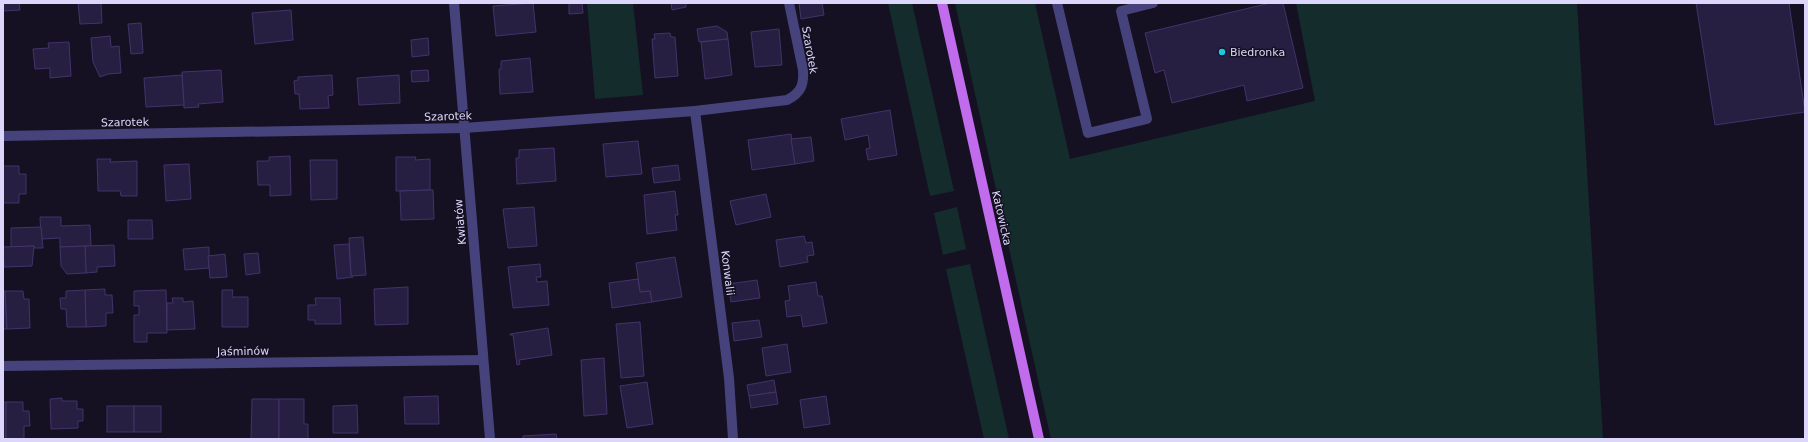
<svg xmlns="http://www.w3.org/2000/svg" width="1808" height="442" font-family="'DejaVu Sans',sans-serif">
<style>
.green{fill:#152c2c}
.building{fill:#271f41;stroke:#41346a}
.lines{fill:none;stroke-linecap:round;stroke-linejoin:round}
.minor{stroke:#46427c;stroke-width:10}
.major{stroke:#c16bed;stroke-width:10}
.poi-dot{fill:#1cc7e2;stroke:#151122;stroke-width:1.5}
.labels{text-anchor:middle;stroke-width:3;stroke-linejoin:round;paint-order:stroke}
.street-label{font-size:11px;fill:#dcd7fa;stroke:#151122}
.poi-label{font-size:11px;fill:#dcd7fa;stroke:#151122;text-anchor:start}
</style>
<rect width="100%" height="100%" fill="#151122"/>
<g class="green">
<polygon points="587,3 633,3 643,95 595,99"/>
<polygon points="888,3 912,3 954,191 930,196"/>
<polygon points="955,3 1035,3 1070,159 1315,101 1296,3 1577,3 1603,439 1051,439"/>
<polygon points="957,207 966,249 943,255 934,213"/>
<polygon points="970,264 1009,439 984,439 946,269"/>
</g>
<g class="building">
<polygon points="3,3 19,3 20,10 3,11"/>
<polygon points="78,3 101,3 102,23 80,24"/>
<polygon points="533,3 536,32 496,36 493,6"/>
<polygon points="569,3 582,3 583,13 569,14"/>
<polygon points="671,3 686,3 686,7 672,10"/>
<polygon points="799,3 822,3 824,15 801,19"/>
<polygon points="1270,3 1283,3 1303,88 1247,101 1244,85 1172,103 1164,70 1155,73 1145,33"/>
<polygon points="1696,3 1789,3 1805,112 1715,125"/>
<polygon points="291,10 293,40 255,44 252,13"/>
<polygon points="141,23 143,53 131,54 128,24"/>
<polygon points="717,26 727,32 728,39 699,42 697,29"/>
<polygon points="779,29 782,65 755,67 751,32"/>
<polygon points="670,33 671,37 675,37 678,76 655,78 652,39 655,39 654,34"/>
<polygon points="110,36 111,47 119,46 121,73 108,74 100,77 93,62 91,38"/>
<polygon points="428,38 429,55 412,57 411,40"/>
<polygon points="728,39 732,75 705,79 701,42"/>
<polygon points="69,42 71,76 50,78 50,68 35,69 33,49 49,48 48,43"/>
<polygon points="530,58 533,92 500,94 499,69 501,69 501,61"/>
<polygon points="221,70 223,102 198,104 199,107 184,108 182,72"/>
<polygon points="428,70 429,81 412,82 411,71"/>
<polygon points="182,75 184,105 146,107 144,78"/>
<polygon points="332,75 333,95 328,96 329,108 300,109 299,94 295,94 294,81 298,80 298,77"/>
<polygon points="399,75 400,103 359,105 357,78"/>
<polygon points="890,110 897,155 868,160 866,149 870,148 868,135 845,140 841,119"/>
<polygon points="791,134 795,164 752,170 748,140"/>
<polygon points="811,137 814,161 795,164 791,139"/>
<polygon points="638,141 642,174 606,177 603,144"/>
<polygon points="554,148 556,181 517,184 516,158 519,158 519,150"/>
<polygon points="290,156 291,195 270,196 270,185 258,185 257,161 269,161 269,157"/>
<polygon points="396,157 416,157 415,160 430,159 430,190 396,191"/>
<polygon points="97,159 111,159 110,162 137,161 137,196 121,196 120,191 98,191"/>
<polygon points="310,160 337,160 337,199 311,200"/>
<polygon points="189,164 191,199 166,201 164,165"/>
<polygon points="678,165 680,180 654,183 652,168"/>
<polygon points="3,166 19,166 19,174 26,174 26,194 19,194 19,203 3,203"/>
<polygon points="430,190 433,190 434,219 401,220 400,191"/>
<polygon points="675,191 678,215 675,215 677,230 647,234 644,195"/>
<polygon points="766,194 771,217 736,225 730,201"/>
<polygon points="534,207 537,246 508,248 503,209"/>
<polygon points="40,217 61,217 61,226 90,225 91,246 60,247 60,238 41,239"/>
<polygon points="128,220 152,220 153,239 128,239"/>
<polygon points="41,227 43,248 34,248 34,246 11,247 11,228"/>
<polygon points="804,236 806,243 812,242 814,255 807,256 808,262 780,267 776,240"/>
<polygon points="363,237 366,275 351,276 349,238"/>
<polygon points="349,244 351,276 353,277 337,279 334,245"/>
<polygon points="114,245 115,266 97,267 97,272 86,273 85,246"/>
<polygon points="34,246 32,266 4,267 3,247"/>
<polygon points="85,246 86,273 67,274 61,266 60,247"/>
<polygon points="209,247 209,268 185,270 183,249"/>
<polygon points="258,253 260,273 246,275 244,254"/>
<polygon points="225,254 227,277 210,278 208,256"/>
<polygon points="675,257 682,297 652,302 650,291 640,292 636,263"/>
<polygon points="540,264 541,277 536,277 537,282 547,281 549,305 513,308 508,267"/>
<polygon points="638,279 640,292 650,291 652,302 612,308 609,283"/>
<polygon points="757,280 760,298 731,302 728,284"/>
<polygon points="816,282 818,296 822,296 827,323 803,327 801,315 787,317 785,301 790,300 788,286"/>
<polygon points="408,287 408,324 375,325 374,289"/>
<polygon points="105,289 105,295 112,295 113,313 106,313 106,326 86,327 85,290"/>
<polygon points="85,290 86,327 67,327 66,309 61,309 60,298 66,298 66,291"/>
<polygon points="166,290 167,333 147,333 147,342 134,342 134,315 139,315 139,306 134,306 134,291"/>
<polygon points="222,290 233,290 232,297 248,297 248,327 222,327"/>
<polygon points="3,291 5,291 7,329 3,329"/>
<polygon points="5,291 23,291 24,299 29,299 30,328 7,329"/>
<polygon points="172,298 183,298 183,302 193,301 195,329 167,330 167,303 173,303"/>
<polygon points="315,298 340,298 341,324 315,324 315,320 308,320 308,305 316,305"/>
<polygon points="759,320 762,337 734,341 732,323"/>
<polygon points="640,322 644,376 621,378 616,324"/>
<polygon points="548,328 552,355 519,360 520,364 517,365 513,335 510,335 510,334"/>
<polygon points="787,344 791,372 766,376 762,348"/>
<polygon points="604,358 607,414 584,416 581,360"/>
<polygon points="774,380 776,392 749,396 747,385"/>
<polygon points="647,382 653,424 627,428 620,386"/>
<polygon points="776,392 778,404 751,408 749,396"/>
<polygon points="438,396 439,424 405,424 404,397"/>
<polygon points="826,396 830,424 804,428 800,400"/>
<polygon points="62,398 62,401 77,401 77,409 83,409 83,421 78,421 78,428 51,429 50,399"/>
<polygon points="252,399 279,399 279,439 251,439"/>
<polygon points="279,399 304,399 304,424 308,424 308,439 279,439"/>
<rect x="3" y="402" width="3" height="37"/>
<polygon points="6,402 23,402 23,411 29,411 30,426 24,426 24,439 6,439"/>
<polygon points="357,405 358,433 333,433 333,406"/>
<rect x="107" y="406" width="27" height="26"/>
<rect x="134" y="406" width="27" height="26"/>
<polygon points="556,434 557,439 523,439 523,436"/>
</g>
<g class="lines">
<g class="minor">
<polyline points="454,3 490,439"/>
<polyline points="1057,3 1088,133 1147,119 1121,11 1153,3"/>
<polyline points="695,111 729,378 733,439"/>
<path d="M3 136 464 128 695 111 787 100C801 93 804 85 803 70L789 3"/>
<polyline points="3,366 483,360"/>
</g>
<polyline class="major" points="942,3 1039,439"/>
</g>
<circle class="poi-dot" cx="1222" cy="52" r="4"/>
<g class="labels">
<g class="street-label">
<text transform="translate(810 50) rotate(80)" y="4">Szarotek</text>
<text transform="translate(448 116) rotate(-2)" y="4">Szarotek</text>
<text transform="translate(125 122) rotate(-1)" y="4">Szarotek</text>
<text transform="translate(1002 218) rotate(77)" y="4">Katowicka</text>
<text transform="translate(460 222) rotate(-95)" y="4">Kwiatów</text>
<text transform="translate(728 273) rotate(83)" y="4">Konwalii</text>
<text transform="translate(243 351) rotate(-1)" y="4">Jaśminów</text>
</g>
<g class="poi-label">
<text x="1230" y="56">Biedronka</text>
</g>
</g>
<rect width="1808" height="442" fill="none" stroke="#dcd7fa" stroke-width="8"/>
</svg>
